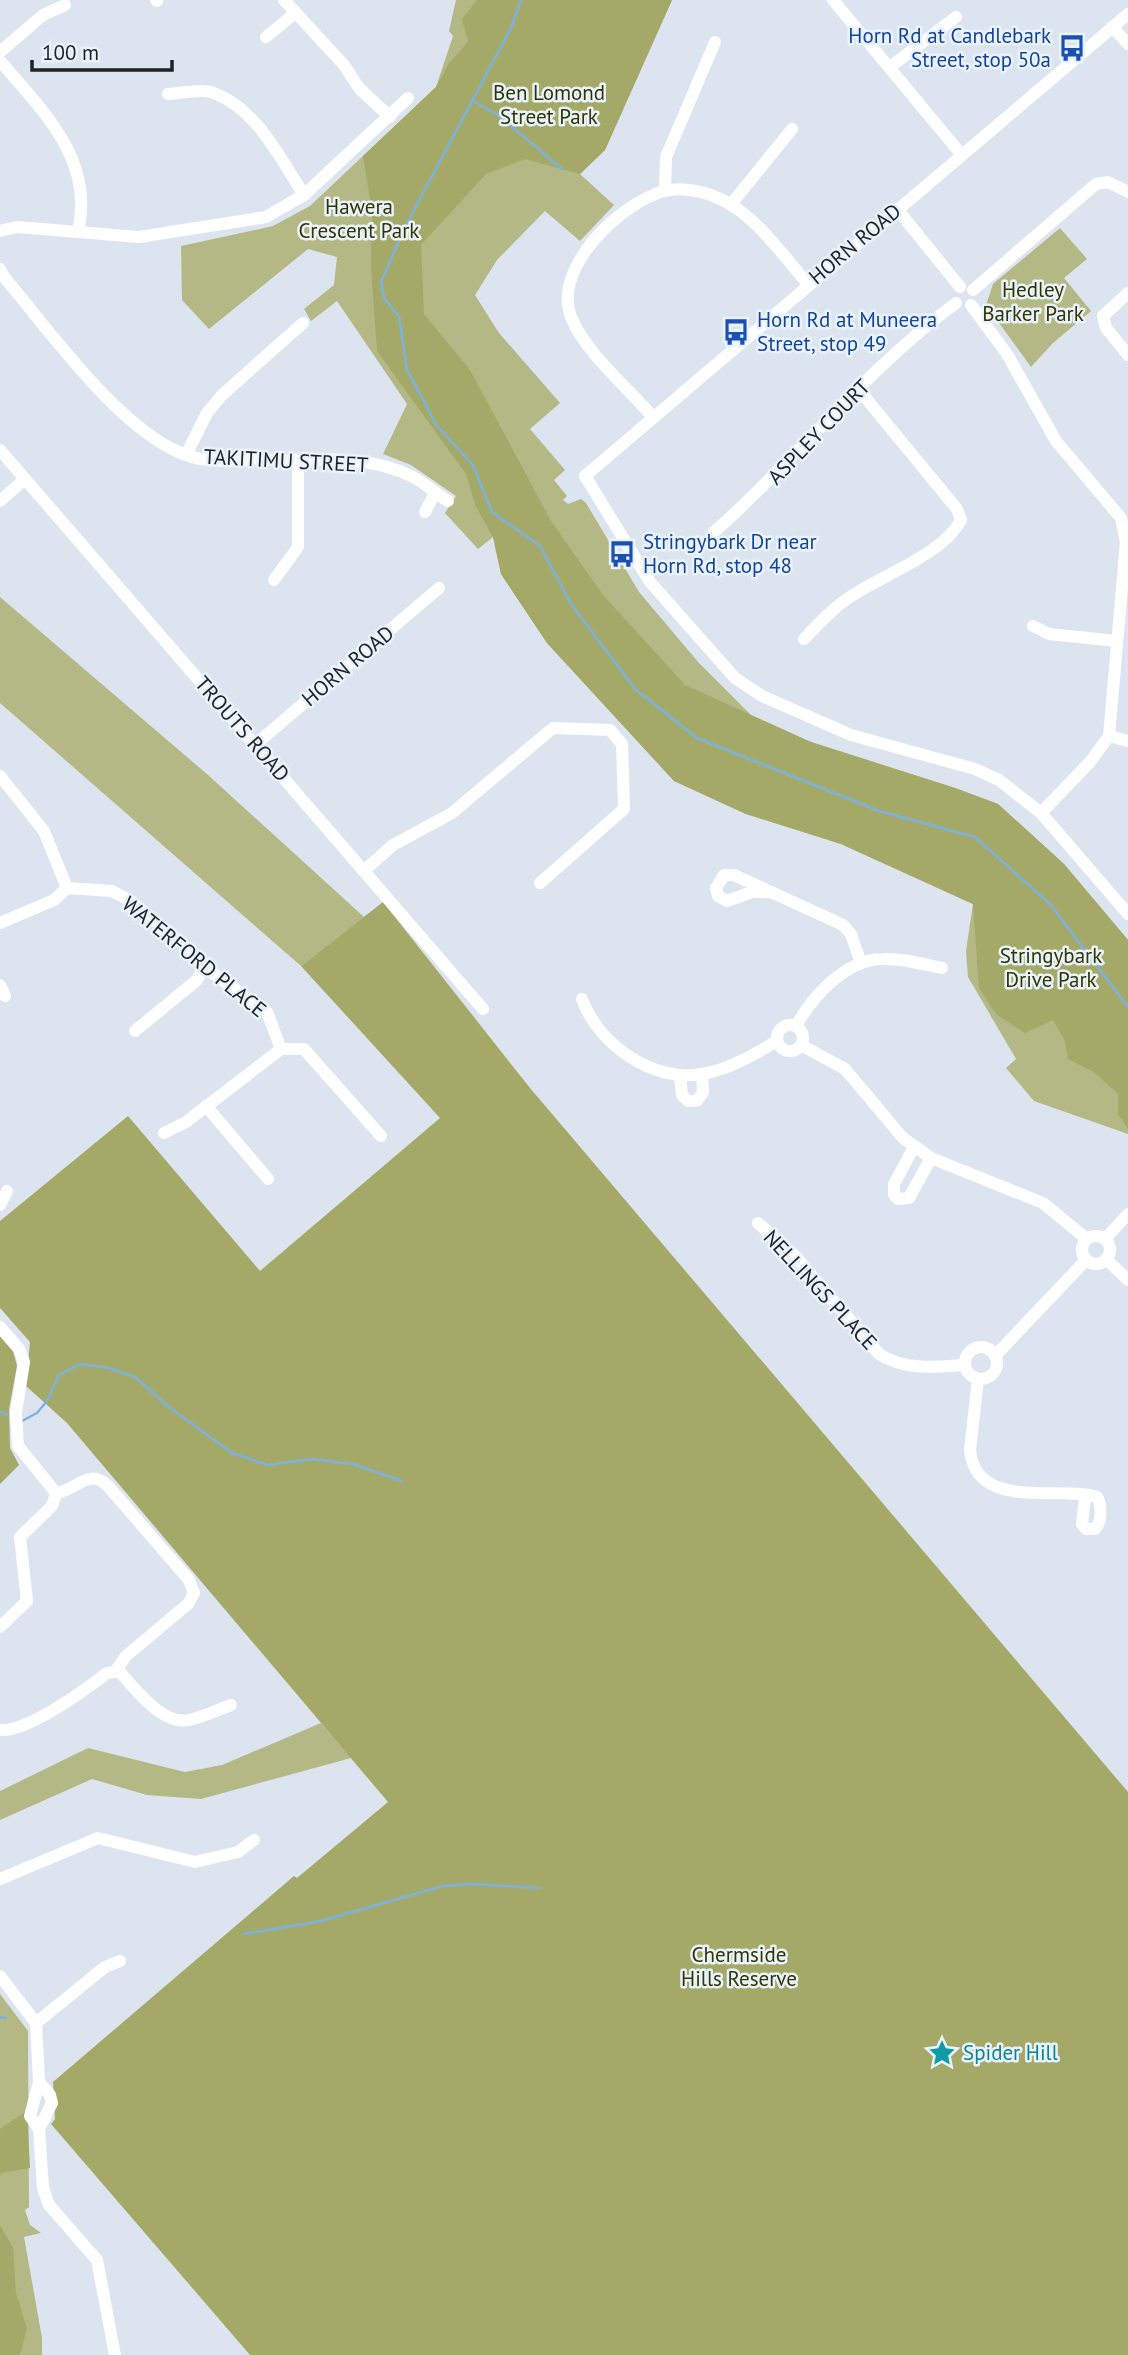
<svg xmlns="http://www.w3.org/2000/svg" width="1128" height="2355" font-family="'PT Sans',sans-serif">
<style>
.green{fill:#b3b885}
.forest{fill:#a4a968}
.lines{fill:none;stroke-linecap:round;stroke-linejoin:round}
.stream{stroke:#7db2e0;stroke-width:2.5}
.minor{stroke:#fff;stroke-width:12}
.labels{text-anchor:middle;stroke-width:5;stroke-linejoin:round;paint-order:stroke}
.transit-label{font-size:21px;fill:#164399;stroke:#e9f3fc;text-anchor:start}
.park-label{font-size:21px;fill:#333500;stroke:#e9f3fc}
.street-label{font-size:21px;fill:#1e2225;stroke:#e9f3fc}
.culture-label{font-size:21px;fill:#0d838f;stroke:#e9f3fc;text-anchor:start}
</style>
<rect width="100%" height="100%" fill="#dce5ef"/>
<g class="green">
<polygon points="456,0 672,0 605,150 580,174 614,205 580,241 545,211 497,260 475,295 499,333 560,403 530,429 565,470 554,480 567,496 563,500 568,504 581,499 586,503 639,592 699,663 756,720 811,742 955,788 998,804 1064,864 1128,940 1128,1134 1034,1101 1006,1068 1016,1059 968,977 966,951 973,904 841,844 746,814 674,781 547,643 501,574 493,537 478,549 445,513 456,496 411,465 383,454 407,404 337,301 311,321 304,309 334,285 337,257 308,249 209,329 182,300 181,246 273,226 310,206 436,87 453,36 449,31"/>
<polygon points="1060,228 1087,259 1064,278 1091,311 1053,343 1031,367 986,305 993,284"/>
<polygon points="0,597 208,775 364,917 301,966 0,703"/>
<polygon points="321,1723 351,1758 201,1799 147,1795 92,1779 0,1820 0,1791 88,1748 185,1772 222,1765"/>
<polygon points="0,1994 28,2031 29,2207 25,2210 30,2225 41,2233 24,2237 42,2338 42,2355 0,2355"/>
</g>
<g class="forest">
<polygon points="477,0 672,0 605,150 580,174 525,159 486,174 421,245 424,314 470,370 551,521 603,595 685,685 811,742 955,788 998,804 1064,864 1128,940 1128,1129 1118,1114 1118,1094 1094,1072 1068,1059 1065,1041 1053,1020 1025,1033 996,1014 979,988 973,904 841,844 746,814 674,781 547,643 501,574 493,537 476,507 466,474 377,351 371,267 372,212 363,156 436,87 449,63 468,42 462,19"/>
<polygon points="383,902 530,1088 1128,1792 1128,2355 250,2355 51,2124 55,2119 53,2082 294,1876 297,1878 388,1802 67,1423 26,1386 30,1342 0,1308 0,1221 128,1116 260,1271 440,1118 301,966"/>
<polygon points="0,1336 13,1351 17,1366 9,1409 10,1448 19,1465 0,1484"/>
<polygon points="27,2111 30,2168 1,2173 0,2176 0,2129"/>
<polygon points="0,2225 13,2248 16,2293 27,2328 20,2355 0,2355"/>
</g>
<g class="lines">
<g class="stream">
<polyline points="521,0 511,28 406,225 381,282 384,298 399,317 407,370 437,426 473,465 492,512 540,546 571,604 635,689 697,738 879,811 975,837 1050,904 1128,1007"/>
<polyline points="473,101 498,115 562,169"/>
<polyline points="0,1412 7,1415"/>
<polyline points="22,1421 37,1413 47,1401 59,1375 80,1364 108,1368 135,1377 169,1407 232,1453 268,1465 312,1459 353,1464 402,1481"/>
<polyline points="244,1934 321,1921 443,1886 473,1884 539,1888"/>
<polyline points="0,2017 6,2018"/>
</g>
<g class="minor">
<polyline points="156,0 157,1"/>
<polyline points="284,0 344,65 359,88 390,117"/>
<polyline points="833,0 961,154"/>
<polyline points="1128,14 585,476 650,582 735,678 762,696 851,735 975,769 999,780 1041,813 1128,914"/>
<polyline points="1112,27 1128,44"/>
<polyline points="266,37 295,13"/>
<polyline points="0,52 43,15 65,5"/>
<path d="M0 61C43 111 95 160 78 232"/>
<polyline points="890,67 956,17"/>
<path d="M168 94C181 93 199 89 211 92 256 107 280 158 304 195"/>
<polyline points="665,190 666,157 715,42"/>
<polyline points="732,203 792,129"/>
<polyline points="897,209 960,287"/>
<polyline points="0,231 17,227 139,237 266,217 304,195 408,98"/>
<path d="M0 269 4 277C50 331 120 431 186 455 208 463 232 460 255 460 307 461 365 452 413 477 425 483 436 494 448 501"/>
<polyline points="973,290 1096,184 1108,182 1128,192"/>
<polyline points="1128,293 1103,316 1106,328 1128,355"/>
<polyline points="971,305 1007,354 1056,441 1121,518 1126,542 1109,736 1090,762 1041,813"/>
<path d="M652 416C628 388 584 351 571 317 552 267 621 203 664 191 676 188 689 189 701 192 748 203 777 249 808 284"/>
<polyline points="0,450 483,1009"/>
<polyline points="186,455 207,413 222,395 303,323"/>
<polyline points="0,501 25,479"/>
<polyline points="425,512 435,493"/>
<path d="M713 533C797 459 866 369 956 303"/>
<polyline points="274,580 298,547 298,461"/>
<polyline points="1033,626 1049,634 1117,641"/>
<path d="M804 639C819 623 834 607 853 595 885 574 943 554 961 520L957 509 859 390"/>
<polyline points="1109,736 1128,741"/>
<polyline points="256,744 439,588"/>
<polyline points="0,776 44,831 67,888"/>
<polyline points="366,869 393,845 452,813 553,728 610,730 622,744 624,809 540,883"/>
<polyline points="768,892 752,892 727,901 718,896 716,888 724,875 734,875 843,925 851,934 861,963"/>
<polyline points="0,923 54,900 67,888 112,891 131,901 190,951 204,967 267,1012 281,1049 304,1049 381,1136"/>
<polyline points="0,985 5,996"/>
<path d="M582 999C598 1044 653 1083 702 1074 728 1070 755 1054 777 1041"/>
<circle cx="790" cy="1038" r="13"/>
<path d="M796 1026C813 996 845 960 882 959 902 958 922 964 942 968"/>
<polyline points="135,1031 197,980 204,967"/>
<polyline points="801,1045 845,1069 903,1138 931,1158 1043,1203 1087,1239"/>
<polyline points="680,1075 682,1095 688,1101 697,1101 703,1092 702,1075"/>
<polyline points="206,1106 268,1179"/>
<polyline points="164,1133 186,1122 281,1049"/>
<polyline points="914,1147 894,1184 894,1195 898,1199 909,1198 931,1158"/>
<polyline points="0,1205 7,1191"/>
<path d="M758 1223 796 1257 879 1354C906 1371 935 1367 965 1365"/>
<circle cx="1096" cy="1250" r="14"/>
<polyline points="1105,1239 1128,1214"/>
<polyline points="1106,1259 1128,1280"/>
<polyline points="0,1327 19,1349 24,1362 16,1413 18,1446 56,1493"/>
<circle cx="981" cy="1363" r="16"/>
<polyline points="995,1356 1086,1260"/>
<path d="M978 1379 970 1450C976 1512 1060 1485 1097 1497 1102 1505 1102 1522 1095 1529H1086L1082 1524 1085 1498"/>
<path d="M0 1627 27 1601 20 1537 52 1506 56 1493C79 1490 87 1467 108 1486L189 1580 194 1593 188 1604 126 1656 115 1672 107 1673C85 1690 28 1732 0 1730"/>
<path d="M118 1670C134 1687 162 1726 189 1720 203 1717 217 1710 231 1705"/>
<polyline points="0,1879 98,1838 195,1862 238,1852 254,1840"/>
<polyline points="0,1976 36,2023 39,2082 30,2116 39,2129"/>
<polyline points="36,2023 105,1967 120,1961"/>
<polyline points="39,2082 50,2095 52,2103 39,2129 43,2188 49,2205 97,2260 115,2355"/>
</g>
</g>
<defs>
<symbol id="bus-bare" viewBox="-9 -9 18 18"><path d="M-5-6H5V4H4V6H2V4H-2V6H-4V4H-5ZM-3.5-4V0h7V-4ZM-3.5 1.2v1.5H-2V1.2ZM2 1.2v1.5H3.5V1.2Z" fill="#1a4fb4" stroke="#e9f3fc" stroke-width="2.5" paint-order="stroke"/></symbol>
<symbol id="sight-bare" viewBox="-9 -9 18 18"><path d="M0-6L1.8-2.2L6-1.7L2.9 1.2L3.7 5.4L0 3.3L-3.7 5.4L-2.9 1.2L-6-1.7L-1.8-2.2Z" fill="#0f9aa8" stroke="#e9f3fc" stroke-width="2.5" paint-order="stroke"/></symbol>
</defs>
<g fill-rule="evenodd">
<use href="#bus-bare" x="1053" y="29" width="38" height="38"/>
<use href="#bus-bare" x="717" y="313" width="38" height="38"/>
<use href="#bus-bare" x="603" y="535" width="38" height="38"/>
<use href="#sight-bare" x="923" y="2034" width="38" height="38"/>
</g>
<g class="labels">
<g class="transit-label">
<text x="1051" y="43" text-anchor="end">Horn Rd at Candlebark<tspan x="1051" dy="24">Street, stop 50a</tspan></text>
<text x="757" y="327">Horn Rd at Muneera<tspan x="757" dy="24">Street, stop 49</tspan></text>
<text x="643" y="549">Stringybark Dr near<tspan x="643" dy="24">Horn Rd, stop 48</tspan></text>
</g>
<g class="park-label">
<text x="549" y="100">Ben Lomond<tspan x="549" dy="24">Street Park</tspan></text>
<text x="359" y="214">Hawera<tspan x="359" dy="24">Crescent Park</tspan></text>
<text x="1033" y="297">Hedley<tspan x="1033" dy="24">Barker Park</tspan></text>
<text x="1051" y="963">Stringybark<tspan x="1051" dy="24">Drive Park</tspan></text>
<text x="739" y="1962">Chermside<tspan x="739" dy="24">Hills Reserve</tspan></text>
</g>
<g class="street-label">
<text transform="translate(855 244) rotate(-40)" y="7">HORN ROAD</text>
<text transform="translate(819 432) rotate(-46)" y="7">ASPLEY COURT</text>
<text transform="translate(286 461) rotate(3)" y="7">TAKITIMU STREET</text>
<text transform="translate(348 666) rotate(-40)" y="7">HORN ROAD</text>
<text transform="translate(242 729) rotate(49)" y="7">TROUTS ROAD</text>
<text transform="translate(194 957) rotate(39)" y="7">WATERFORD PLACE</text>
<text transform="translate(820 1290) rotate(47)" y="7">NELLINGS PLACE</text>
</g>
<g class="culture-label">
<text x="963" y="2060">Spider Hill</text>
</g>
</g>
<path d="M32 60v10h140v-10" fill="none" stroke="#1e2225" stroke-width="3.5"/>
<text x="42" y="60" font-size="21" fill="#1e2225" stroke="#e9f3fc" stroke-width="5" paint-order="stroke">100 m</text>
</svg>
